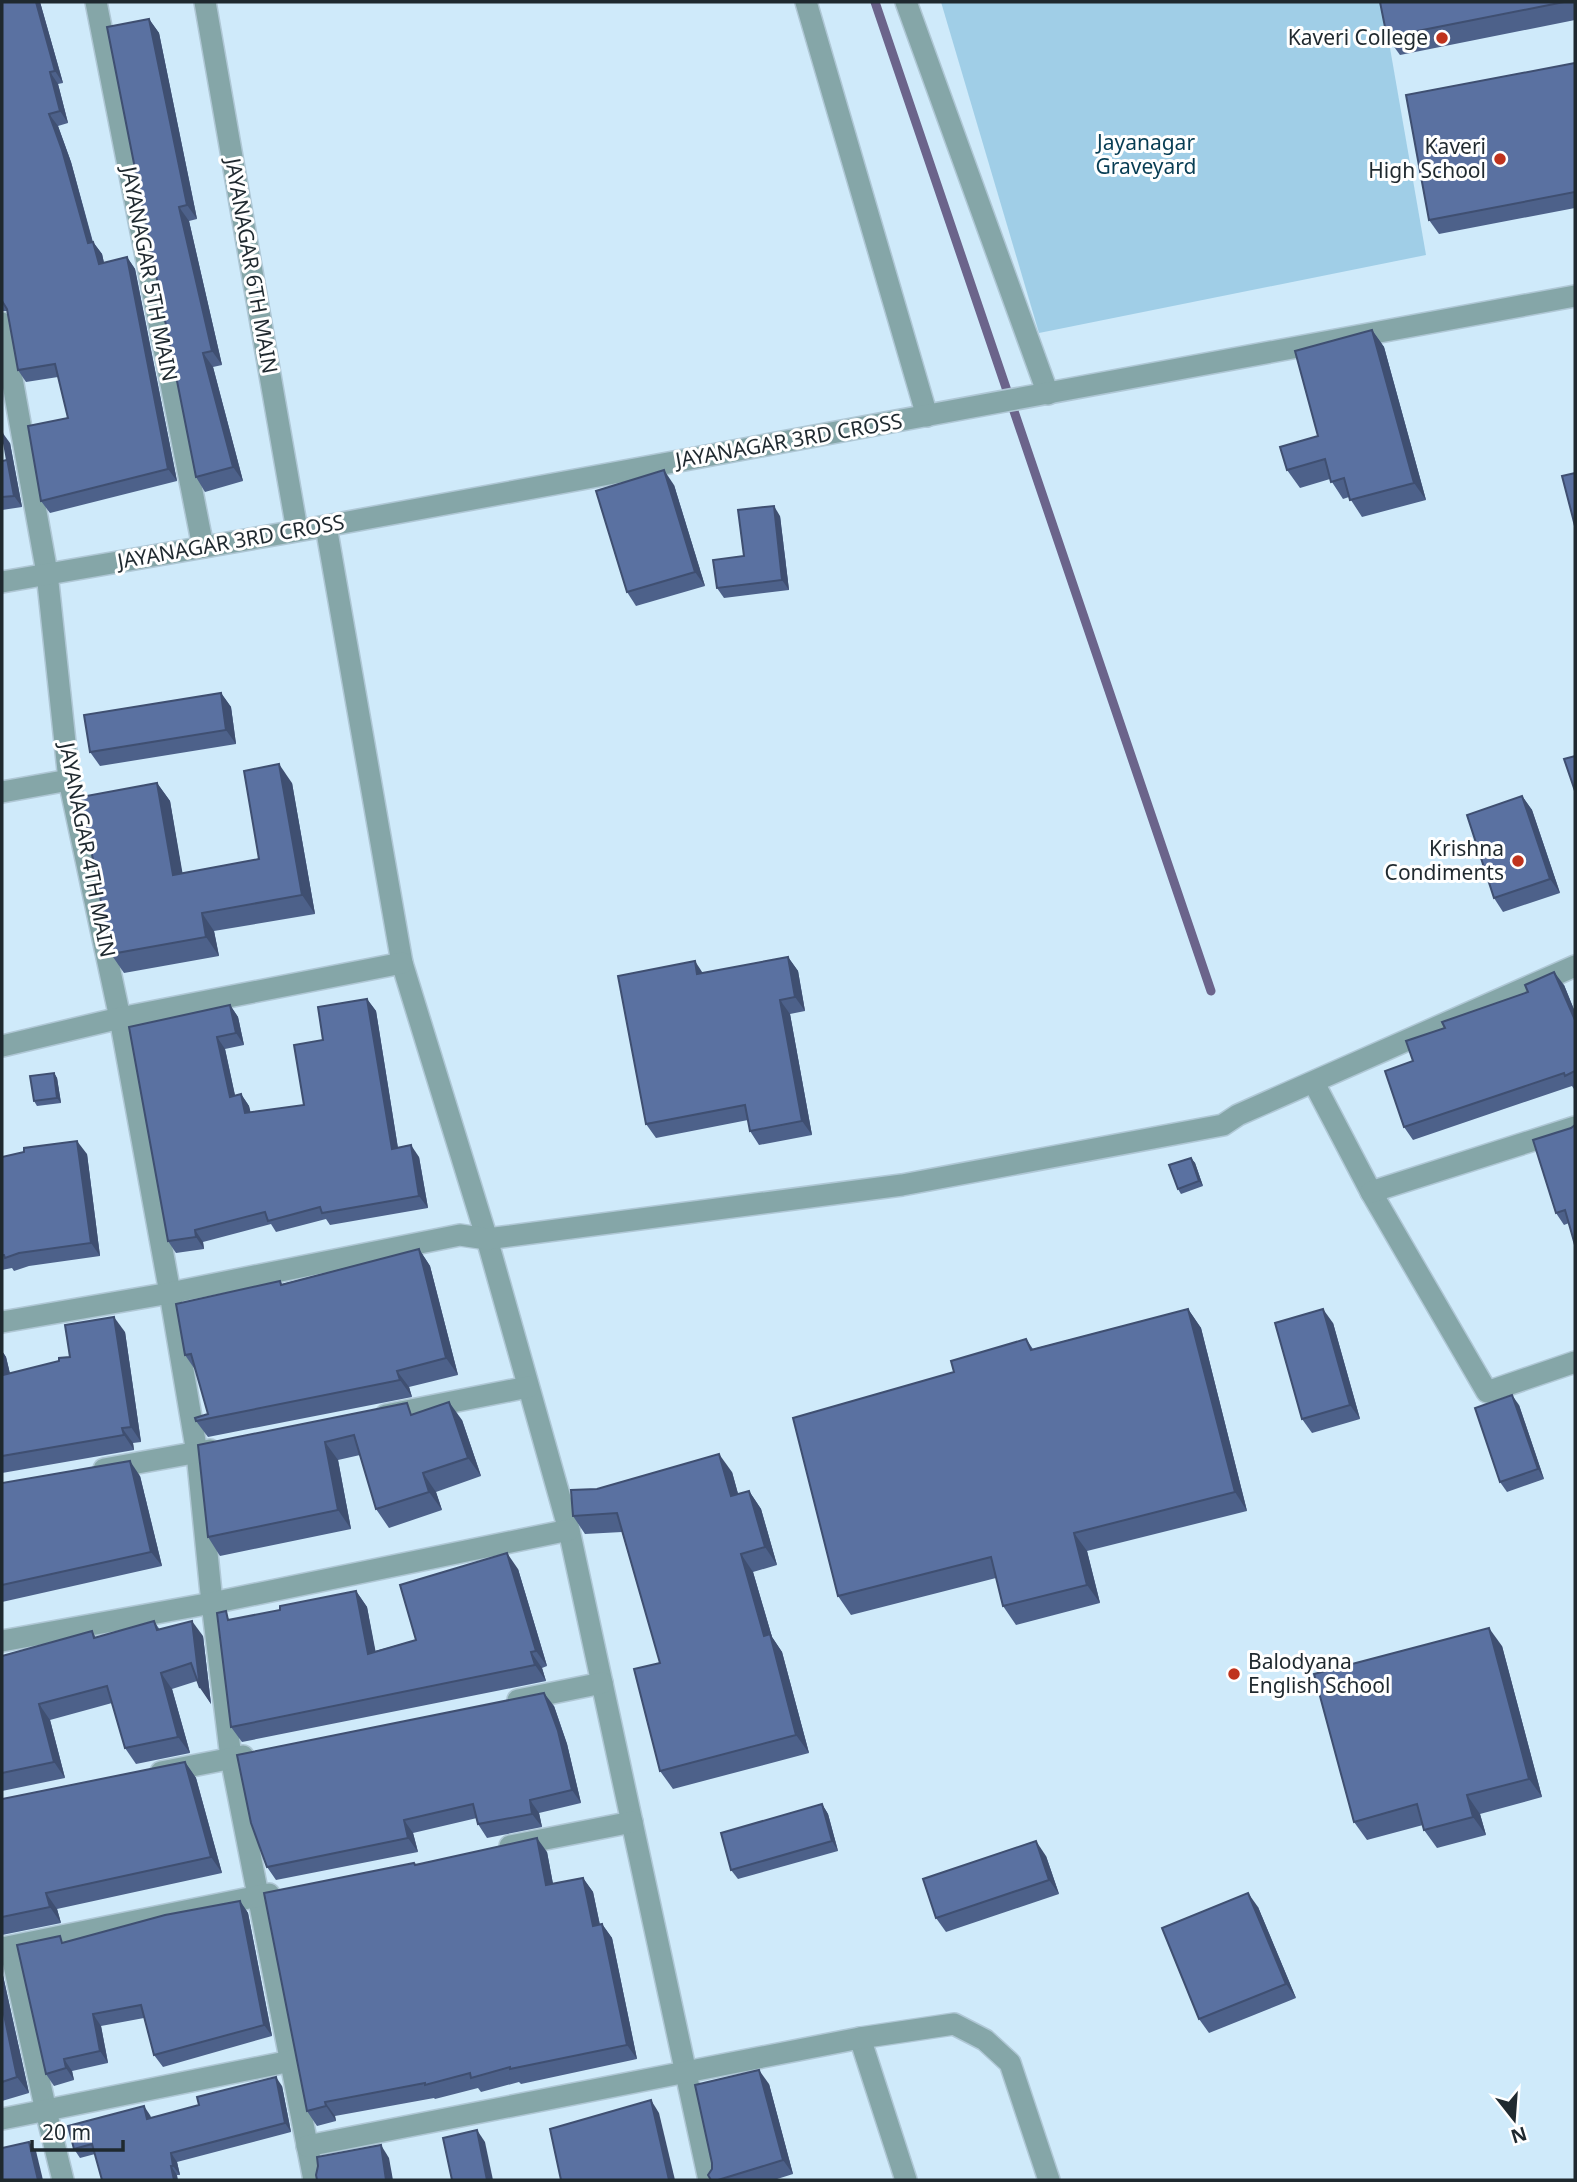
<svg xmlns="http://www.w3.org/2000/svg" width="1577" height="2182" font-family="'Noto Sans',sans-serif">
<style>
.green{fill:#a0cee7}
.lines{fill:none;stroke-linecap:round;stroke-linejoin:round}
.stream{stroke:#6b648b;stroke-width:9}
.street-casing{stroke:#afc7d5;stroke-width:24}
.street{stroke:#85a6a8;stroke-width:21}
.wall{fill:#4d618a}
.shaded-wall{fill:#3f4f71}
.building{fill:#5a71a1;stroke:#3f4f71;stroke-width:2}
.poi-dot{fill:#bf331d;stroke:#fff;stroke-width:2.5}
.labels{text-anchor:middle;stroke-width:6;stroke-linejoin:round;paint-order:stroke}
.poi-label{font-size:21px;fill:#1f292f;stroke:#fff;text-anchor:end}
.park-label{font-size:21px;fill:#073d54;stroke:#fff}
.street-label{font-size:21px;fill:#1f292f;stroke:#fff}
</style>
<rect width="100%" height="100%" fill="#cfeafa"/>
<polygon class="green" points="941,2 1382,2 1426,255 1039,333"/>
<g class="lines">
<polyline class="stream" points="875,2 1211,991"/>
<defs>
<g id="street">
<polyline points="96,2 203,547"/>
<polyline points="205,2 297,530"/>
<polyline points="806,2 927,416"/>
<polyline points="906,2 1048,394"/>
<polyline points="2,323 47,573 69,780 120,1018 170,1293 197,1453 212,1603 231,1758 314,2180"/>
<polyline points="326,526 402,963 487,1239 569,1530 709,2180"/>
<polyline points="2,582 326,526 1575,296"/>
<polyline points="2,792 69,780"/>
<polyline points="2,1046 120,1018 402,963"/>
<polyline points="1314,1083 1371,1192 1487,1392 1575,1362"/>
<polyline points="1371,1192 1575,1127"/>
<polyline points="2,1322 170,1293 460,1235 487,1239 902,1185 1223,1125 1238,1115 1575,966"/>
<polyline points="386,1415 528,1387"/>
<polyline points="104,1469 210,1450"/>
<polyline points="2,1641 212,1603 569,1530"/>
<polyline points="518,1700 602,1683"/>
<polyline points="161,1772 243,1756"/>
<polyline points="510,1846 632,1822"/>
<polyline points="10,1947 46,2111 63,2180"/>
<polyline points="2,1948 269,1894"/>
<polyline points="860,2038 906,2180"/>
<polyline points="2,2119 291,2061"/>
<polyline points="307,2146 860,2038 954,2024 985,2040 1010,2063 1049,2180"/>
</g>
</defs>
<use href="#street" class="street-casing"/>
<use href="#street" class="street"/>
</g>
<g class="wall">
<polygon points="2,2 40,2 63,83 58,84 68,123 58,126 71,162 93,242 102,254 104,263 127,257 135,269 177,481 50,513 41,501 68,418 58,377 26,382 18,370 7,311 2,311"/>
<polygon points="1380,2 1575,2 1575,20 1400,55 1387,37"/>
<polygon points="149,19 159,33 197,219 189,221 222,365 213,367 243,481 205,492 196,477"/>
<polygon points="1575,63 1575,208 1439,234 1429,220"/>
<polygon points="1372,330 1384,347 1426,500 1362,517 1349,497 1343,499 1330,479 1300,488 1287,470 1318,436"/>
<polygon points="10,443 22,507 2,510 2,461 7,460"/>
<polygon points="674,485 705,586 636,606 627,592"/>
<polygon points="780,516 789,590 724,598 717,588"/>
<polygon points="221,693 231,707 236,744 100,766 90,752"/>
<polygon points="157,783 170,801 182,873 259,859 292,783 315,914 214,931 219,956 124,973 111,954"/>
<polygon points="1522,796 1532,810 1560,893 1503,912 1494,898"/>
<polygon points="788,957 798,971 805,1011 790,1014 812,1135 759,1145 750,1131 748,1120 656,1138 646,1124 703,973"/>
<polygon points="1564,985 1575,1012 1575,1088 1574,1089 1572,1086 1413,1140 1404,1127 1413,1061 1445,1028"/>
<polygon points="367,999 376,1011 398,1148 419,1157 428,1208 330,1225 326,1219 276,1232 271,1224 203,1242 204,1249 176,1253 168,1241 129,1027 230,1005 238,1017 244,1045 225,1049 235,1096 241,1094 249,1106 250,1112 304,1105 323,1040"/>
<polygon points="54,1073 57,1078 61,1103 37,1106 34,1101"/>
<polygon points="1575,1125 1575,1246 1569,1223 1564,1225 1556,1213 1571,1128"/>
<polygon points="87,1154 100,1256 29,1266 14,1271 12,1268 2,1270 2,1157"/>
<polygon points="1191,1158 1195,1163 1203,1186 1181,1194 1178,1189"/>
<polygon points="419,1249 430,1266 458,1375 409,1387 412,1397 208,1437 196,1421 208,1414 196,1371 185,1355 280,1281 282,1284"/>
<polygon points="1188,1309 1201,1328 1247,1511 1087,1551 1100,1603 1016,1625 1003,1606 996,1578 851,1615 838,1596 954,1372 1026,1339 1033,1349"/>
<polygon points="1333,1323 1360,1419 1312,1433 1302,1419"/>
<polygon points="125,1332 141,1442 133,1443 134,1450 2,1473 2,1351 6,1357 10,1374 59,1361"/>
<polygon points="1519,1405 1544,1479 1507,1492 1500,1482"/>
<polygon points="415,1414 462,1420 481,1476 436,1492 442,1510 389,1528 376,1509 360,1455 338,1460 351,1529 220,1556 208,1537 198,1445"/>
<polygon points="732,1472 738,1494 749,1491 761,1509 777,1565 753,1572 772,1637 782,1652 809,1753 673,1789 660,1771 660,1663 622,1532 585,1534 573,1516 597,1489"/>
<polygon points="140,1476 162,1566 2,1602 2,1483"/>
<polygon points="518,1569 547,1666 542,1668 546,1681 242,1742 231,1727 232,1620 280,1610 356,1591 367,1607 375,1651 416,1640"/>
<polygon points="154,1621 160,1630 203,1636 211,1704 197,1681 172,1689 190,1753 136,1764 125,1748 112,1703 50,1720 65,1778 2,1791 2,1656 92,1631 96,1638"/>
<polygon points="1502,1646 1542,1797 1480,1814 1486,1835 1437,1848 1424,1830 1423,1825 1367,1840 1354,1822"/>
<polygon points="554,1706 567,1744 581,1803 539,1813 542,1827 487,1838 478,1824 477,1818 413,1833 418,1852 276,1880 267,1867"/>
<polygon points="185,1762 196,1778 222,1873 57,1909 61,1923 2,1935 2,1799"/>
<polygon points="822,1804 828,1814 838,1851 738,1879 731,1870"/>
<polygon points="547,1852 553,1884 583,1878 593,1892 600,1925 602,1924 612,1938 637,2059 521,2084 519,2082 481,2092 478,2088 435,2099 434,2098 335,2116 336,2121 317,2126 307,2111 414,1863 416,1865"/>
<polygon points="1046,1856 1059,1894 946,1932 936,1918"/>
<polygon points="240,1901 248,1913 272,2036 163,2067 154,2055 144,2018 101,2026 108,2063 72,2071 74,2080 54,2086 46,2074 64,1942"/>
<polygon points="1258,1907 1296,1998 1209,2033 1199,2019"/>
<polygon points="2,1971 29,2093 2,2101"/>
<polygon points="769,2084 793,2174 774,2180 711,2180"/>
<polygon points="282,2086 291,2132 177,2162 180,2175 177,2175 95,2154 80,2158 74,2149 150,2115 151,2118"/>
</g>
<g class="shaded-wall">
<polygon points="36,2 40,2 63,83 55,71"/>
<polygon points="149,19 159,33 197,219 187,205"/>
<polygon points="50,72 58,84 68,123 60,111"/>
<polygon points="49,114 58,126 71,162 96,255 88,243"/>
<polygon points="179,207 189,221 222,365 212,351"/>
<polygon points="93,242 102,254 107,276 99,264"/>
<polygon points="127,257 135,269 177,481 168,469"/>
<polygon points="1372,330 1384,347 1426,500 1414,483"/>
<polygon points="203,353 213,367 243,481 233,467"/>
<polygon points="2,432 10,443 22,507 14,496"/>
<polygon points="664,470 674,485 705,586 695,572"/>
<polygon points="774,506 780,516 789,590 782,580"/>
<polygon points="221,693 231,707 236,744 226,730"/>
<polygon points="279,764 292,783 315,914 302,895"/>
<polygon points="157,783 170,801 186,893 173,875"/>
<polygon points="1522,796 1532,810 1560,893 1550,879"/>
<polygon points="202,913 214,931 219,956 206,937"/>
<polygon points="788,957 798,971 805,1011 795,997"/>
<polygon points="695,961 704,975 697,974"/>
<polygon points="1554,972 1564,985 1575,1012 1575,1020"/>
<polygon points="367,999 376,1011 400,1161 392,1149"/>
<polygon points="780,1000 790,1014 812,1135 802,1121"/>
<polygon points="230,1005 238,1017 244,1045 236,1033"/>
<polygon points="217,1037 225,1049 238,1109 230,1097"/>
<polygon points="54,1073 57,1078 61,1103 57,1098"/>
<polygon points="241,1094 249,1106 254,1125 245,1113"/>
<polygon points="77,1141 87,1154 100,1256 91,1243"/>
<polygon points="411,1145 419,1157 428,1208 419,1196"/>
<polygon points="1191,1158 1195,1163 1203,1186 1199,1181"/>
<polygon points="195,1230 203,1242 204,1249 196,1237"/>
<polygon points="419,1249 430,1266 458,1375 446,1358"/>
<polygon points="1188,1309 1201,1328 1247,1511 1235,1492"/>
<polygon points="1323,1309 1333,1323 1360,1419 1350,1405"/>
<polygon points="114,1317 125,1332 141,1442 131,1427"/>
<polygon points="2,1351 6,1357 14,1390 3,1375 2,1368"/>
<polygon points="397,1371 409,1387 412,1397 400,1380"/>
<polygon points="1512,1395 1519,1405 1544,1479 1538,1469"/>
<polygon points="449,1402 462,1420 481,1476 468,1458"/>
<polygon points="122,1428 133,1443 134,1450 124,1435"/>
<polygon points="325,1442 338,1460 351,1529 338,1510"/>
<polygon points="719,1454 732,1472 744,1515 731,1496"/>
<polygon points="130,1461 140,1476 162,1566 151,1552"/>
<polygon points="423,1473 436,1492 442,1510 429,1492"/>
<polygon points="749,1491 761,1509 777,1565 765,1547"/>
<polygon points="1074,1533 1087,1551 1100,1603 1087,1585"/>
<polygon points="507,1553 518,1569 547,1666 536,1651"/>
<polygon points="741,1554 753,1572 772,1637 782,1652 809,1753 796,1735 764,1636"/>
<polygon points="356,1591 367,1607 379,1669 368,1654"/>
<polygon points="192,1621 203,1636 211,1704 200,1688"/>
<polygon points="1489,1628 1502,1646 1542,1797 1529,1779"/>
<polygon points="531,1652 542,1668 546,1681 535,1665"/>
<polygon points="161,1673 172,1689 190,1753 178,1737"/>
<polygon points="544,1693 554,1706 567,1744 581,1803 572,1790"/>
<polygon points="39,1704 50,1720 65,1778 54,1762"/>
<polygon points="185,1762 196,1778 222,1873 211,1857"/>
<polygon points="1467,1795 1480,1814 1486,1835 1473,1817"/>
<polygon points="530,1800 539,1813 542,1827 532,1814"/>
<polygon points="822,1804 828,1814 838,1851 832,1841"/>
<polygon points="404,1820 413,1833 418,1852 408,1838"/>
<polygon points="537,1838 547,1852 556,1900 546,1885"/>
<polygon points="1036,1841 1046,1856 1059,1894 1049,1880"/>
<polygon points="583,1878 593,1892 603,1940 593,1926"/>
<polygon points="46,1893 57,1909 61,1923 50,1907"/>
<polygon points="1248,1893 1258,1907 1296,1998 1286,1984"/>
<polygon points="240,1901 248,1913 272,2036 264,2025"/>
<polygon points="602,1924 612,1938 637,2059 627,2045"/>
<polygon points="2,1971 29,2093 17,2077 2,2005"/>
<polygon points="93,2014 101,2026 108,2063 100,2051"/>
<polygon points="64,2059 72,2071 74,2080 66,2068"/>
<polygon points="759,2070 769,2084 793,2174 783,2160"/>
<polygon points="276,2077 282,2086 291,2132 285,2123"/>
<polygon points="651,2100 659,2113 675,2180 669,2180"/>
<polygon points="325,2102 335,2116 336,2121 326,2106"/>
<polygon points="144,2106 150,2115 154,2128 147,2119"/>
<polygon points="477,2130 485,2142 493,2180 487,2180"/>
<polygon points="29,2142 36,2151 43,2180 38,2180"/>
<polygon points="381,2145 389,2158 393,2180 386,2180"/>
<polygon points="171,2153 177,2162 180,2175 173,2166"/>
<polygon points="171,2166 177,2175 178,2180 174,2180"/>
</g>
<g class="building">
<polygon points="2,2 36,2 55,71 50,72 60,111 49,114 62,150 88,243 93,242 99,264 127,257 168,469 41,501 28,426 68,418 55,364 18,370 7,309 2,301"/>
<polygon points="1380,2 1564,2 1387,37"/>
<polygon points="149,19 187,205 179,207 212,351 203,353 233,467 196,477 107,27"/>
<polygon points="1575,63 1575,192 1429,220 1406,95"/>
<polygon points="1372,330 1414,483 1350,500 1344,478 1331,482 1325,459 1287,470 1280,447 1318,436 1295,351"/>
<polygon points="2,432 14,496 2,497 2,461 7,460"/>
<polygon points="664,470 695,572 627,592 596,491"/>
<polygon points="1575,473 1575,526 1562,476"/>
<polygon points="774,506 782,580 717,588 713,560 744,556 738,510"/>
<polygon points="221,693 226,730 90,752 84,715"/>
<polygon points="1575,756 1575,791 1564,759"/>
<polygon points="279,764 302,895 202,913 206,937 111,954 81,797 157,783 173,875 259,859 244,771"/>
<polygon points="1522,796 1550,879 1494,898 1467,815"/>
<polygon points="788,957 795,997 780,1000 802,1121 750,1131 745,1105 646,1124 618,976 695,961 697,974"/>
<polygon points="1554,972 1575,1020 1575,1071 1565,1076 1564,1073 1404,1127 1385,1071 1413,1061 1406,1041 1445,1028 1442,1022 1445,1021 1528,992 1525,985"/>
<polygon points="367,999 392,1149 411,1145 419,1196 322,1213 320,1207 268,1221 265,1212 195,1230 196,1237 168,1241 129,1027 230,1005 236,1033 217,1037 230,1097 241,1094 245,1113 304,1105 294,1045 323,1040 318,1007"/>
<polygon points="54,1073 57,1098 34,1101 30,1076"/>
<polygon points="1575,1125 1575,1245 1565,1210 1556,1213 1533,1140 1571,1128"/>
<polygon points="77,1141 91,1243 19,1253 5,1258 4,1255 2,1255 2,1157 24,1152 24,1148"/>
<polygon points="1191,1158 1199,1181 1178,1189 1169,1165"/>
<polygon points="419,1249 446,1358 397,1371 400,1380 196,1421 195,1418 208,1414 191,1354 185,1355 176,1304 280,1281 281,1285"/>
<polygon points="1188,1309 1235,1492 1074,1533 1087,1585 1003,1606 991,1557 838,1596 793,1418 954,1372 951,1361 1026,1339 1031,1350"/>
<polygon points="1323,1309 1350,1405 1302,1419 1275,1323"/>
<polygon points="114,1317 131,1427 122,1428 124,1435 2,1456 2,1368 3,1375 59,1361 59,1358 70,1357 65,1325"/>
<polygon points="1512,1395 1538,1469 1500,1482 1475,1408"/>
<polygon points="449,1402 468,1458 423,1473 429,1492 376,1509 354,1435 325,1442 338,1510 208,1537 198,1445 407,1403 411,1415"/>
<polygon points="719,1454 731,1496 749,1491 765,1547 741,1554 764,1636 770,1634 796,1735 660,1771 634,1669 660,1663 617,1513 573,1516 571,1490 597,1489"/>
<polygon points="130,1461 151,1552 2,1585 2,1483"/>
<polygon points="507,1553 536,1651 531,1652 535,1665 231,1727 217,1613 226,1611 228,1620 280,1610 280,1606 356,1591 368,1654 416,1640 400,1585"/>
<polygon points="154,1621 157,1630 192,1621 200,1688 191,1663 161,1673 178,1737 125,1748 107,1686 39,1704 54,1762 2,1773 2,1656 92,1631 94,1638"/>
<polygon points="1489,1628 1529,1779 1467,1795 1473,1817 1424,1830 1417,1804 1354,1822 1314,1674"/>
<polygon points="544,1693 558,1731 572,1790 530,1800 532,1814 478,1824 473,1804 404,1820 408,1838 267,1867 251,1823 237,1755"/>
<polygon points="185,1762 211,1857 46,1893 50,1907 2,1917 2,1799"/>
<polygon points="822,1804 832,1841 731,1870 721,1833"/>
<polygon points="537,1838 546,1885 583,1878 593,1926 602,1924 627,2045 510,2069 510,2067 471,2078 470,2073 425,2085 425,2083 325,2102 326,2106 307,2111 264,1893 414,1863 415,1865"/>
<polygon points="1036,1841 1049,1880 936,1918 923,1879"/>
<polygon points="1248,1893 1286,1984 1199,2019 1162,1928"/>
<polygon points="240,1901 264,2025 154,2055 141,2005 93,2014 100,2051 64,2059 66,2068 46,2074 17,1945 60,1936 62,1943 165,1915"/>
<polygon points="2,2005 17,2077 2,2082"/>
<polygon points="759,2070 783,2160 718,2180 711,2180 708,2175 712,2169 712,2163 695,2085"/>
<polygon points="276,2077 285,2123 171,2153 173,2166 171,2166 174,2180 102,2180 92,2144 74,2149 68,2126 144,2106 147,2119 199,2105 197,2097"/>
<polygon points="651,2100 669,2180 561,2180 550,2129"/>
<polygon points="477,2130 487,2180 452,2180 443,2138"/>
<polygon points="29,2142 38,2180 2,2180 2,2148"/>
<polygon points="381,2145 386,2180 317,2180 316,2175 318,2166 317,2157"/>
</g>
<g class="poi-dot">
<circle cx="1442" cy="38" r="7"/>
<circle cx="1500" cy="159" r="7"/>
<circle cx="1518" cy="861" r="7"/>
<circle cx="1234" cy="1674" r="7"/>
</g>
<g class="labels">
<g class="poi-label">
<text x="1428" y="45">Kaveri College</text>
<text x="1486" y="154">Kaveri<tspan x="1486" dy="24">High School</tspan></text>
<text x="1504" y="856">Krishna<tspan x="1504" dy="24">Condiments</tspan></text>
<text x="1248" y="1669" text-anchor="start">Balodyana<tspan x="1248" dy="24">English School</tspan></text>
</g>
<g class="park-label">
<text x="1146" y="150">Jayanagar<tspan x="1146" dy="24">Graveyard</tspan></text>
</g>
<g class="street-label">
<text transform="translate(251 266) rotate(80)" y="7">JAYANAGAR 6TH MAIN</text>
<text transform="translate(149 274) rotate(79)" y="7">JAYANAGAR 5TH MAIN</text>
<text transform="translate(789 441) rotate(-10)" y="7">JAYANAGAR 3RD CROSS</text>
<text transform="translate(231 542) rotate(-10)" y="7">JAYANAGAR 3RD CROSS</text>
<text transform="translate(87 850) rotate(79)" y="7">JAYANAGAR 4TH MAIN</text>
</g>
</g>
<rect width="1577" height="2182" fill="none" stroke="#1f292f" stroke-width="7"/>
<g transform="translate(1514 2119) rotate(163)" stroke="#ffffff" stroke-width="5" paint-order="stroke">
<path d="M0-5L12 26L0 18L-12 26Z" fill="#1f292f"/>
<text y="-10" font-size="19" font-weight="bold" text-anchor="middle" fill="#1f292f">N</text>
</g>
<path d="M32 2140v10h91v-10" fill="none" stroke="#1f292f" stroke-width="3.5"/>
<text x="42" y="2140" font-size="21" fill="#1f292f" stroke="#ffffff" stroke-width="5" paint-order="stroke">20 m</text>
</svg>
